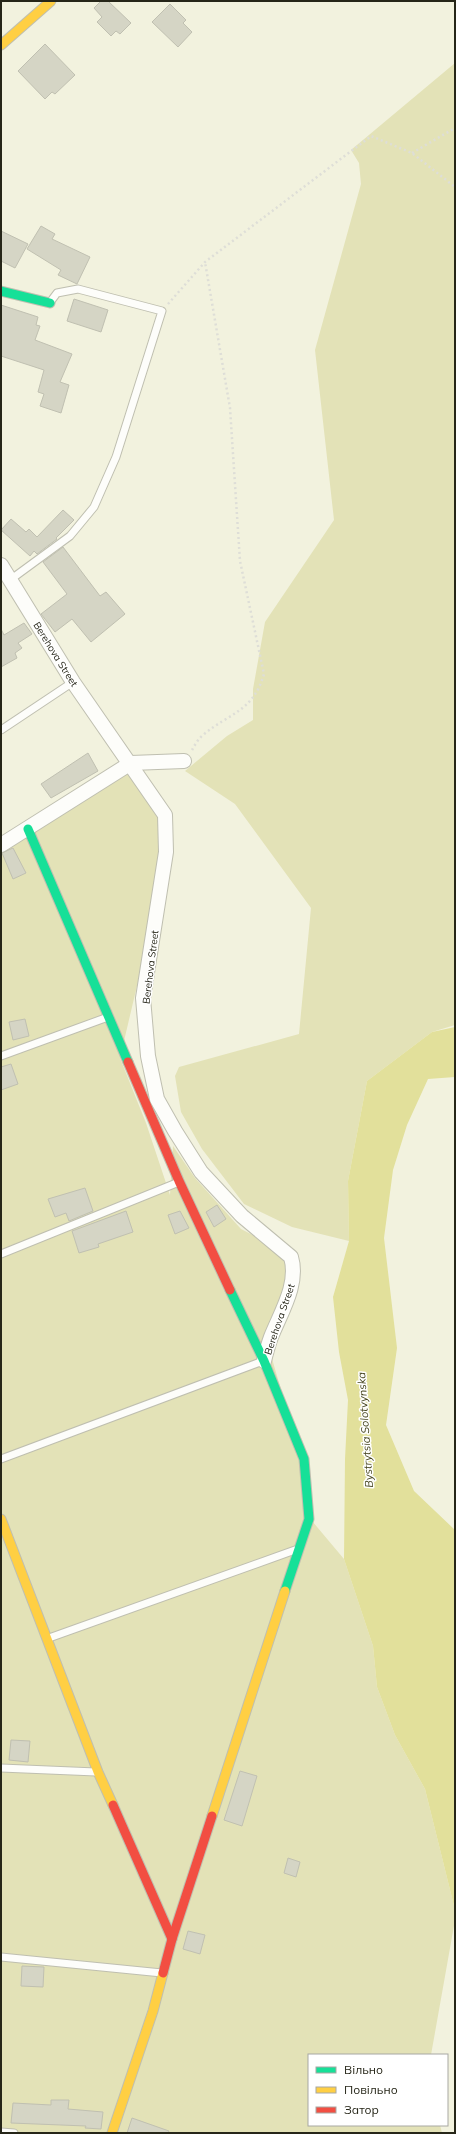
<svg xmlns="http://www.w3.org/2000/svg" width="456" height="2134" font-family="Mulish,sans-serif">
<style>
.green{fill:#e3e2b7}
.water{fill:#e2e09b}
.building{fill:#d5d5c5;stroke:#c0c0b1}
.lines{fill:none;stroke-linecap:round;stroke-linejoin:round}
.lane-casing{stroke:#bfbfb0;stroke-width:9}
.street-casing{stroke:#bfbfb0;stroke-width:16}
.fast-casing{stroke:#bfbfb0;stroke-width:11}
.slow-casing{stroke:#bfbfb0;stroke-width:11}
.jam-casing{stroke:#bfbfb0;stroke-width:11}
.path{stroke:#deded7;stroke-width:2.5;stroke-dasharray:2 3;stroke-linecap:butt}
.lane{stroke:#fdfdfa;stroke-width:7}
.street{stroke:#fdfdfa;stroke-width:14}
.fast{stroke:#16e098;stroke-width:9}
.slow{stroke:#ffcf43;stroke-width:9}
.jam{stroke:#f24e42;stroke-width:9}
.labels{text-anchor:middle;stroke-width:3;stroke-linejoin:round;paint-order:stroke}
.street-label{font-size:10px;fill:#262618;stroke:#fff}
.water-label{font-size:11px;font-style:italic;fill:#45441e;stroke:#fff}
</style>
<rect width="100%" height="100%" fill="#f2f2de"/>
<g class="green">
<polygon points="455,63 455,1025 432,1032 367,1081 348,1181 349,1241 292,1227 244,1204 202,1149 181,1112 175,1076 179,1067 299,1034 311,908 235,804 185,771 227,736 253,720 253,689 265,622 334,520 315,350 361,184 359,163 351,150"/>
<polygon points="131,769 163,817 160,870 144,956 120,1058 146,1123 170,1195 173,1146 195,1178 241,1229 264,1241 285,1260 286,1293 266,1338 298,1448 307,1515 344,1559 373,1646 377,1687 395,1735 425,1789 455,1910 455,1920 431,2055 309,2055 309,2125 440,2125 442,2133 1,2133 1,847"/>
</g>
<polygon class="water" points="455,1027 455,1077 428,1079 407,1125 393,1170 384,1238 397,1348 386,1425 414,1491 455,1530 455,1910 425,1789 395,1735 377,1687 373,1646 344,1559 345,1459 348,1400 339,1352 333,1297 349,1241 348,1181 367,1081 432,1032"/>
<g class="building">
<polygon points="101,1 108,1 131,23 120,34 116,31 111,36 97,22 102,17 94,8"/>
<polygon points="170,4 186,20 183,23 192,32 178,47 152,22"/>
<polygon points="45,44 75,75 55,94 52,92 45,99 18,71"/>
<polygon points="41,226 55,234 52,239 90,257 77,284 58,275 61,270 27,249"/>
<polygon points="1,231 28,244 15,268 1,261"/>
<polygon points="74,299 108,310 101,332 67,321"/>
<polygon points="1,305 38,317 36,325 40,326 35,340 72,354 60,382 69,385 61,413 40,406 44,394 38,392 44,370 1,356"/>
<polygon points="63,510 74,520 56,538 57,539 37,554 34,551 30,556 1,530 11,519 26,532 29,529 37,537"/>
<polygon points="63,547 100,596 106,592 125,614 91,642 72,619 55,632 41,614 67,594 43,562"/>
<polygon points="24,623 32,634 18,643 22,648 15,653 17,658 1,667 1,629 4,635"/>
<polygon points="88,753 98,771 51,798 41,784"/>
<polygon points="13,848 26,873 13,879 2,853"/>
<polygon points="25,1019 29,1036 13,1040 9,1022"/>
<polygon points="11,1064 18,1084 1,1090 1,1067"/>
<polygon points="85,1188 93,1211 69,1221 66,1213 55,1217 48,1199"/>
<polygon points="217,1205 226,1219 214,1227 206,1212"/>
<polygon points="126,1211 133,1232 98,1244 99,1247 79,1253 72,1231"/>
<polygon points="180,1211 189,1228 175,1234 168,1215"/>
<polygon points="11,1740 30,1741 28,1762 9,1760"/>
<polygon points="240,1771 257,1776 242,1826 224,1820"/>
<polygon points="288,1858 300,1862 296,1877 284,1873"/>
<polygon points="188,1931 205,1935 200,1954 183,1949"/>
<polygon points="22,1966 44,1967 43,1987 21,1986"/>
<polygon points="51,2100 69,2100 68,2109 103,2112 101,2129 85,2128 86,2126 11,2123 13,2103 51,2105"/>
<polygon points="132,2118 169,2131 168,2133 127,2133"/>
</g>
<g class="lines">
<defs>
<g id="lane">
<polyline points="10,580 70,536 94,507 116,457 162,311 78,289 57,293 51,301"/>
<polyline points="1,730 73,682"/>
<polyline points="1,1056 108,1017"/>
<polyline points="1,1254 179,1182"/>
<polyline points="1,1459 263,1361"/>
<polyline points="49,1638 295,1550"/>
<polyline points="1,1768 96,1772"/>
<polyline points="1,1957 162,1973"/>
<polyline points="1,2132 14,2133"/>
</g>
<g id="street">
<path d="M1 565 73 682 165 815 166 852 143 998 148 1056 157 1099 175 1131 201 1172 242 1216 291 1257C299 1284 281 1312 271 1337 268 1345 266 1353 264 1361"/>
<polyline points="1,845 131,763 184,761"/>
</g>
<g id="fast">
<polyline points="1,291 50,303"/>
<polyline points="28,829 128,1062"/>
<polyline points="230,1290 264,1361 304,1459 309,1519 285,1591"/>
</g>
<g id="slow">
<polyline points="1,45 51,1"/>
<polyline points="1,1519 98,1772 113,1805"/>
<polyline points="212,1816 285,1591"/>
<polyline points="112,2133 153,2011 163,1973"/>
</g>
<g id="jam">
<polyline points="128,1062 179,1181 230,1290"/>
<polyline points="113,1805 172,1939"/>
<polyline points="163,1973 172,1939 212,1816"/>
</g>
</defs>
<use href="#lane" class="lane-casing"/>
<use href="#street" class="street-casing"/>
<use href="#fast" class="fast-casing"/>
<use href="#slow" class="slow-casing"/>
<use href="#jam" class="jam-casing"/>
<g class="path">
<polyline points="412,153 455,128"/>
<polyline points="168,304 205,262 371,136 412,153 455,187"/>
<path d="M192 750C195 745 198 739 203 735 229 713 253 712 264 674L240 561 230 408 205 262"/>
</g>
<use href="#lane" class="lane"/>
<use href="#street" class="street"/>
<use href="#fast" class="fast"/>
<use href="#slow" class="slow"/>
<use href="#jam" class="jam"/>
</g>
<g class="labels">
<g class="street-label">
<text transform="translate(56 654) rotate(58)" y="4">Berehova Street</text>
<text transform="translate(150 967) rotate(-83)" y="4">Berehova Street</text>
<text transform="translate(279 1319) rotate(-71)" y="4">Berehova Street</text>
</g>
<g class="water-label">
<text transform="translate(365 1430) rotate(-94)" y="4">Bystrytsia Solotvynska</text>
</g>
</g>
<rect width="456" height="2134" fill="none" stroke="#262618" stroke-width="4"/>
<rect x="308" y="2054" width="140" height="72" fill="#ffffff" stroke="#a8a8a3"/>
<rect x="316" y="2067" width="20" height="6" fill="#16e098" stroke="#a8a8a3"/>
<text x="344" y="2074" font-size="12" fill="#262618">Вільно</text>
<rect x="316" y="2087" width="20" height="6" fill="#ffcf43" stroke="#a8a8a3"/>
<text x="344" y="2094" font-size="12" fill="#262618">Повільно</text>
<rect x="316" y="2107" width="20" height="6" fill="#f24e42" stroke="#a8a8a3"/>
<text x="344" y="2114" font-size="12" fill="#262618">Затор</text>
</svg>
